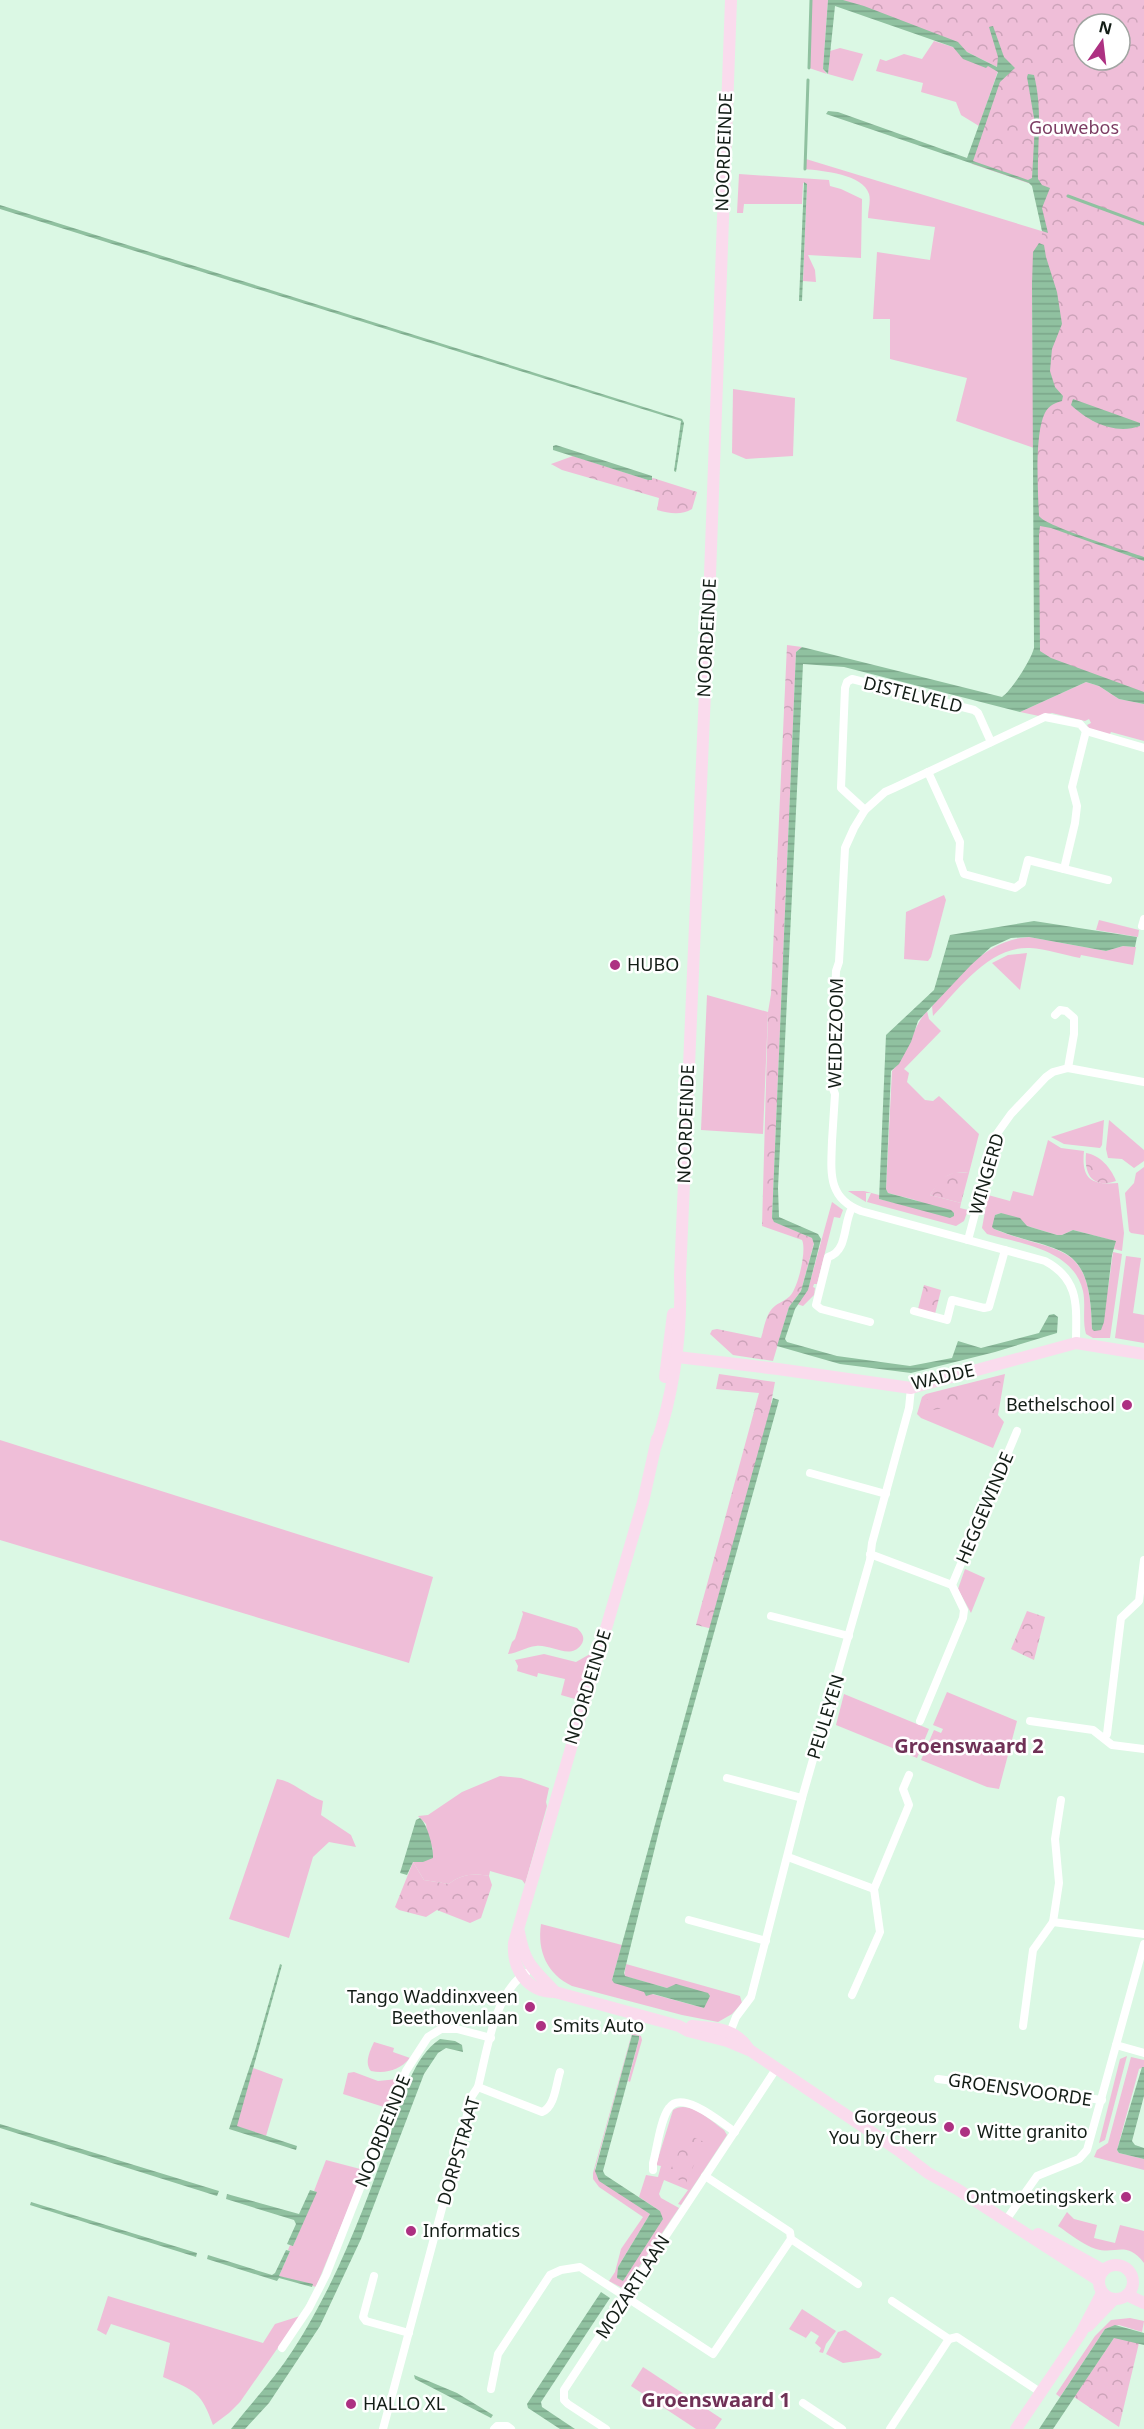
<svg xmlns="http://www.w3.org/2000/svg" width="1144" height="2429" font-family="'Noto Sans',sans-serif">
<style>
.green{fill:#efbed8;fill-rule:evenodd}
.forest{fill:url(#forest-crowns);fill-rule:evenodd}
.water{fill:url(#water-rules)}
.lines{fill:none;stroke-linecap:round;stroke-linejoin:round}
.stream{stroke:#90c1a0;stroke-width:3}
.street{stroke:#fff;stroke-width:8}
.secondary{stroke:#fadbed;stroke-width:12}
.poi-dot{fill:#ad3182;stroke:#fff;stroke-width:2}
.labels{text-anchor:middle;stroke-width:5;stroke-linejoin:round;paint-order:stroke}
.park-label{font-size:18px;fill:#7c3d63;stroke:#fff}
.street-label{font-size:18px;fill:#131d16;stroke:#fff}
.poi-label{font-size:18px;fill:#131d16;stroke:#fff;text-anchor:start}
.neighbourhood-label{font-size:20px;font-weight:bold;fill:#6f3156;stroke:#fff}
</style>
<defs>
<pattern id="forest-crowns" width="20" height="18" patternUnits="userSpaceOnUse" patternTransform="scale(1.5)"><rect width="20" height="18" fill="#efbed8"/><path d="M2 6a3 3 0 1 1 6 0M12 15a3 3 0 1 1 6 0" fill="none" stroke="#cca3b9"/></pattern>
<pattern id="water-rules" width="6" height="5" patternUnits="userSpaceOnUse" patternTransform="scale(1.5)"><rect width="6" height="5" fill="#90c1a0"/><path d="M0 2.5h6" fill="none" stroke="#7ba589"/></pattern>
</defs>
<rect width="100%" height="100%" fill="#dbf8e4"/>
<g class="green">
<polygon points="811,0 828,0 823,69 827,74 809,68"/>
<path d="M1144 0V533L1032 284 1034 448 956 421 967 378 890 359V319H873L877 252 930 260 935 227 868 218C868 210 871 201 869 194 863 174 823 171 805 169L806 159 1048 233 1049 191 1000 162 1031 184 972 164 1008 73 998 57 997 67 967 52 964 47ZM1084 24H1120V60L1080 132Z"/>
<polygon points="934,41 953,47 998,71 979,126 961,115 956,102 921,92 923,83 876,71 880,59 886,61 904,54 922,59"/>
<polygon points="840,48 863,54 853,81 828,74 830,51"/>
<polygon points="739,174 829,180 830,186 841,189 862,199 861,258 808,255 815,270 816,282 803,281 807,184 803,183 802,204 744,204 743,213 737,213"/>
<polygon points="733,389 795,398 793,456 746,459 732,453"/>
<polygon points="1086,682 1099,686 1119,699 1144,704 1144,741 1111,732 1109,736 1091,731 1087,725 1091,723 1089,719 1085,721 1052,713 1039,716 1020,712"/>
<polygon points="944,895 946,900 931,957 928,961 904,959 906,912"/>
<polygon points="1099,920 1139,930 1138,937 1096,930"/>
<path d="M1029 937 1106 951 1123 946 1136 947 1133 965 1081 955 1080 958C1064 955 1046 949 1030 948 989 946 959 989 933 1016L932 1006C960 976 984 940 1029 937Z"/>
<polygon points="1027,953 1020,990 992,963 1008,955"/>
<polygon points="707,995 768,1012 763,1134 701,1130"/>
<path d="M927 1011 929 1019 941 1031 904 1069 909 1073 907 1082 925 1100 933 1101 939 1096 979 1134 969 1173C949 1169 940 1180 930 1195L961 1203 960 1208 968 1210 964 1221 956 1226 867 1202 871 1193H866V1202L848 1191H864L879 1195V1199L953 1217 915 1200 888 1193 886 1189 892 1071C910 1052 911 1029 927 1011Z"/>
<polygon points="1104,1120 1102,1145 1100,1148 1064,1144 1051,1137"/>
<polygon points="1109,1120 1144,1150 1144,1161 1134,1168 1122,1159 1108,1158 1106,1149"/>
<path d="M1048 1140 1061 1148 1084 1151C1081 1180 1092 1185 1118 1183L1124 1233 1122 1251 1114 1249 1115 1241 1073 1230 1062 1235H1057L1027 1226 1001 1213 995 1215 994 1229C1062 1256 1090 1239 1092 1329L1108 1289 1113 1252 1122 1254 1110 1338H1093L1086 1334C1082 1320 1086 1305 1083 1291 1073 1249 1022 1244 987 1234L982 1228 988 1195 1010 1201 1013 1191 1033 1196Z"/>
<polygon points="1144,1167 1144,1235 1131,1233 1129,1231 1125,1193 1134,1183 1136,1173"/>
<polygon points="832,1202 843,1210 840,1218 834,1217 817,1284 814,1284 813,1287 815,1288 814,1295 803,1306 797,1304 808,1289"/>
<polygon points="1126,1256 1141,1258 1133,1313 1144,1315 1144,1343 1115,1338"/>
<polygon points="1005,1374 998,1415 1004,1422 993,1448 921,1418 917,1414 922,1397 926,1394"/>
<polygon points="0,1440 433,1577 409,1663 0,1540"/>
<polygon points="965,1569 985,1578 971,1613 958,1589"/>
<path d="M522 1611 577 1628C582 1633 586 1638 581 1645 570 1660 551 1644 536 1646 526 1647 518 1653 508 1654L512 1642 515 1639 523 1614Z"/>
<polygon points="544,1654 576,1662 590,1654 592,1655 580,1697 575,1699 561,1695 565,1679 538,1673 537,1677 517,1671 518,1666 515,1660"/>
<polygon points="947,1692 1017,1721 999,1789 987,1787 921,1760 934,1730 941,1733 943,1729 933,1725"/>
<polygon points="844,1694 929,1729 917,1758 836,1725"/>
<path d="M500 1776 521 1778 549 1788 546 1802 547 1806 525 1884 522 1880 490 1871 489 1876C474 1873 461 1874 449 1884L424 1880 413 1862H423L433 1849 428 1839 426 1824 418 1816 428 1815 462 1792Z"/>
<path d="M277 1779C293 1781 307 1796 323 1801L321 1815 351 1835 356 1847 329 1842 313 1857 289 1938 229 1919Z"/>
<path d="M541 1924 622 1945 612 1980 652 1994 704 2008 667 1988 624 1976 626 1964 740 1996 742 2003 732 2014 718 2022 682 2015 572 1986C547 1974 537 1951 541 1924Z"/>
<path d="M632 2033 641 2036 642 2040 630 2082 628 2081 639 2039V2036L632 2035 595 2169 650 2214 618 2267 623 2281 660 2211 639 2197 646 2175 658 2177 661 2166 656 2165 673 2110C689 2099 711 2121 724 2130L727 2135 681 2205 678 2204 688 2190 664 2180 659 2194 661 2198 679 2208 624 2289 609 2281 615 2272 621 2249 643 2217 599 2187 593 2179V2173Z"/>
<path d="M374 2042 394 2048 393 2052 410 2058C400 2070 386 2074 371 2071 364 2063 370 2051 374 2042Z"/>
<polygon points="1127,2056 1105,2140 1099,2143 1120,2059"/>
<polygon points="1131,2057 1144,2060 1144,2067 1139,2069 1117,2150 1119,2153 1144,2159 1144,2170 1094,2157 1097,2150 1108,2143"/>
<polygon points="253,2068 283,2079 266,2136 236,2126"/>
<polygon points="354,2072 378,2081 398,2079 387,2108 343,2094 348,2073"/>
<polygon points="326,2160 364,2170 316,2287 279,2276 290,2251 288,2250 290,2245 293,2246 316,2192 314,2191"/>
<path d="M1067 2212 1074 2219 1097 2225 1094 2238 1115 2243 1120 2225 1144 2231V2263C1126 2240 1116 2255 1096 2249 1083 2245 1070 2234 1058 2226Z"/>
<path d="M108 2296 263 2343 275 2324 300 2316 240 2402 229 2413 213 2425C201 2392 196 2391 163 2377L170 2343 111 2324 106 2335 97 2330Z"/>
<polygon points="802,2309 836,2331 826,2344 823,2353 819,2352 821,2348 815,2343 819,2336 811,2331 803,2342 806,2338 789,2329"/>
<polygon points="1130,2318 1144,2321 1142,2332 1119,2325 1105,2329 1060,2397 1056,2394 1095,2336 1111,2320"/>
<polygon points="845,2330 882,2354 879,2358 843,2363 826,2354 838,2332"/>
<polygon points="643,2367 722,2419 715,2429 696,2429 631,2386"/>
</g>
<g class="forest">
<path d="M835 0H1144V698L1038 658 1036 493 1042 231 1034 184 971 162 1002 65ZM1084 24H1120V60H1084Z"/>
<path d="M573 456 648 480 653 478 697 492 692 509C681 516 668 513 657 510L659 498 562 470 551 464Z"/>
<path d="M787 645 802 647 796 652 772 1218 775 1222 812 1238 814 1243 801 1291 789 1307 773 1361 733 1355 710 1334 712 1330 717 1329 761 1338C764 1329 765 1318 771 1310 776 1303 784 1302 790 1296 798 1288 807 1250 802 1240L762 1226 768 1012 771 994Z"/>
<path d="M1086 1153C1100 1155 1111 1168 1116 1181 1092 1189 1084 1174 1086 1153Z"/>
<polygon points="955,1172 969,1173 961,1203 930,1195 940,1179"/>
<polygon points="924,1285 941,1290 935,1314 918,1309"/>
<polygon points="719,1374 775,1382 771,1403 773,1404 713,1629 696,1625 759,1393 716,1389"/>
<polygon points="1001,1379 994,1417 965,1405 920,1412 922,1403 926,1400"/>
<polygon points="1027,1611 1045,1617 1034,1660 1011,1649"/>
<path d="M413 1862 424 1880 449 1884C461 1874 474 1873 489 1876L492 1885 481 1918 470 1923 437 1910 426 1917 399 1910 395 1907Z"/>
<polygon points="687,2134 704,2142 686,2183 668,2175"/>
<polygon points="1117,2337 1139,2343 1119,2427 1074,2397 1114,2338"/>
</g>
<g class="water">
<path d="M828 0H843L864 6 958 42 967 52 997 67 998 57 989 27 993 26 1004 57 1015 68 1000 82 973 161 1028 180 1032 178 1035 124 1027 77 1028 74 1034 75C1043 112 1037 142 1038 179L1042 185 1050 188 1042 208 1048 233 1042 231 1032 186 1029 183 826 114 828 111 838 112 967 158 998 72 988 66 986 68 963 59 953 47 835 6 828 74 823 69Z"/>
<polygon points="804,182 807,184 802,301 799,301"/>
<polygon points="0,205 682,419 684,423 676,472 674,471 681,421 0,209"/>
<path d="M1039 243 1044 245 1046 257 1057 292 1062 324 1052 349 1050 371 1055 387 1063 396 1062 401C1055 403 1050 405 1046 411 1034 431 1038 491 1039 516 1047 527 1125 550 1144 557V561L1051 528 1040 526 1039 535 1040 651 1051 658 1144 692V704L1119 699 1099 686 1086 682 1020 712 844 667 803 664 778 1188 779 1217 818 1234 821 1239 808 1290 795 1309 785 1339 787 1342 837 1356 910 1366 952 1358 958 1341 981 1348 1039 1333 1049 1315 1054 1314 1058 1317 1057 1333 995 1352 911 1373 840 1364 777 1346 789 1307 801 1291 814 1244 812 1238 774 1222 772 1218 796 652 802 647 1002 697C1012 690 1031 660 1034 648L1032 284 1033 252Z"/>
<path d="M1073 399 1140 423V426C1115 435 1089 422 1071 405Z"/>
<polygon points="556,445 652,476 652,480 648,480 553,450 553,446"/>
<polygon points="1034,921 1137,937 1135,947 1123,946 1106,951 1029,937 1011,938 991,947 971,965 918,1021 911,1042 899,1064 891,1071 886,1189 888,1193 951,1210 954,1213 954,1216 950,1218 879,1199 886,1035 934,990 950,935"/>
<path d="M1001 1213 1020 1218 1027 1226 1057 1235H1062L1073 1230 1116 1241 1112 1255 1104 1322 1101 1330 1094 1331 1092 1329C1090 1239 1062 1255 994 1229L992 1227 995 1215Z"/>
<polygon points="773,1398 779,1400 661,1823 624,1973 625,1976 667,1988 676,1984 708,1993 710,1996 704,2008 653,1994 646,1996 644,1992 614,1983 612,1980"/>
<path d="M420 1818C427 1823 434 1849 433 1858L423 1862H413L407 1875 400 1873 416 1820Z"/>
<polygon points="280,1964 282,1965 237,2126 297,2146 296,2150 229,2129 255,2051"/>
<polygon points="632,2035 639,2036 639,2039 603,2171 605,2175 660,2211 663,2219 623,2281 617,2278 618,2267 650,2214 599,2181 595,2171"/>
<path d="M440 2039 455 2041 462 2045 463 2052 446 2048 438 2053 424 2074 361 2239 320 2326 269 2403 245 2429H231C252 2402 275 2378 293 2350 337 2282 366 2205 392 2129 402 2099 413 2057 440 2039Z"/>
<polygon points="1142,2067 1144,2067 1144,2096 1132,2141 1135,2145 1144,2148 1144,2159 1119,2153 1117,2150"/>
<polygon points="0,2124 219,2191 217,2196 0,2128"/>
<polygon points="310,2190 317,2192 293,2246 287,2244 296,2224 294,2220 226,2199 227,2194 299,2214"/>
<polygon points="31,2202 197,2253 196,2257 30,2205"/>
<polygon points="286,2250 290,2251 279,2276 313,2284 312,2287 279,2278 277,2281 207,2259 208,2255 272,2275 275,2273"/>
<polygon points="601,2292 610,2298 541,2402 542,2407 575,2429 560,2429 528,2408 527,2404"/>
<polygon points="1115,2325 1144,2333 1144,2345 1114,2338 1053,2429 1039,2429 1105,2329"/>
<polygon points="414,2375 457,2393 493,2415 491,2418 415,2379"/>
</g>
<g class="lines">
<g class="stream">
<polyline points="809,68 811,0"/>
<polyline points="805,169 808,80"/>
<polyline points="1068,196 1144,224"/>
</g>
<g class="street">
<polyline points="1086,731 1144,748"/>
<polyline points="928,772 960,842 959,860 964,874 1015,888 1022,883 1028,860 1108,880"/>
<polyline points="865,810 841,788 845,688 847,682 852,679 974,710 978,713 991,742"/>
<polyline points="1064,869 1075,823 1077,806 1072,787 1086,731"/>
<polyline points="1142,926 1144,919"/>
<polyline points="1055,1015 1060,1010 1066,1011 1074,1018 1074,1034 1068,1068"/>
<path d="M852 1208C843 1223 848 1252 828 1257L816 1305 821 1309 870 1322"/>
<polyline points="968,1240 996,1135 1011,1114 1046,1077 1053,1072 1068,1068 1144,1082"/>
<polyline points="914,1311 947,1320 952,1300 984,1308 989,1307 1005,1250"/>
<path d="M1076 1343C1076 1308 1081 1280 1045 1261L861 1211C827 1198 831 1172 832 1141 833 1125 834 1109 835 1094L832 1086 836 971 839 962 845 848 854 828 865 810 885 792 894 788 1045 717 1080 724 1086 731"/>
<polyline points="810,1473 886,1494"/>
<polyline points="870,1554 952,1585"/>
<polyline points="771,1616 849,1636"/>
<polyline points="920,1721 963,1618 964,1610 952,1585 1017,1431"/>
<polyline points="1030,1721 1093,1730 1112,1745 1144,1749"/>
<polyline points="1104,1738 1107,1734 1121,1618 1139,1601 1144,1560"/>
<polyline points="727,1778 802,1798"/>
<polyline points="788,1857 874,1889"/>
<polyline points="689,1920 766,1941"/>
<polyline points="1053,1922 1144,1934"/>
<polyline points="852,1995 880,1932 874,1889 909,1805 903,1789 909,1775"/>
<polyline points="1023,2026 1033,1950 1053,1922 1059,1883 1055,1839 1061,1800"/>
<polyline points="729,2035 736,2017 751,1997 802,1798 870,1560 872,1543 909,1408 911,1388"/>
<polyline points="1116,2045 1144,2053"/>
<polyline points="938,2079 1102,2100"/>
<path d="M478 2087 542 2112C555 2107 556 2084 560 2072"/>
<path d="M653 2170V2163C657 2149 660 2120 669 2108 682 2089 722 2123 735 2132"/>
<polyline points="705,2176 790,2232 791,2239 858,2284"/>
<polyline points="1006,2220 1037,2176 1079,2159 1087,2150 1144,1944"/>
<polyline points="374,2276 363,2317 366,2321 409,2333"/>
<polyline points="892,2301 949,2339 957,2337 1040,2392"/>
<polyline points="282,2348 309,2308 326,2275 406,2071 428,2037 441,2029 457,2029 491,2038"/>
<polyline points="491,2389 498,2354 550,2275 561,2270 580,2267 713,2354 791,2239"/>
<polyline points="803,2403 842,2429"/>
<path d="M383 2429 472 2096 478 2087C487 2052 494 1993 526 1973"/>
<polyline points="494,2429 497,2426 507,2426 511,2429"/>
<polyline points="606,2429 568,2404 564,2400 564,2390 776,2069"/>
<polyline points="890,2429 949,2339"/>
</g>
<g class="secondary">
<polyline points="669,1356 778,1369 911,1388 1076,1343 1144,1354"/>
<polyline points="665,1377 673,1314"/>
<path d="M657 1439 643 1502 514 1943C512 1969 527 1992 555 1992L679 2026 688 2031 727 2041 751 2051 898 2150 928 2173 957 2189 1098 2280"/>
<path d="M656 1445C674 1391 682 1334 680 1276L710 575 731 0"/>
<path d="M519 1932C525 1966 534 1969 555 1992"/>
<path d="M692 2026C713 2028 735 2028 748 2048"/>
<polyline points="1038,2234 1103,2270"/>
<circle cx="1116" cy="2282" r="17"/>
<polyline points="1127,2295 1144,2303"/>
<polyline points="1088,2326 1114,2299"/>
<polyline points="1016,2429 1081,2333 1102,2293"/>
</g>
</g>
<g class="poi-dot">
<circle cx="615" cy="965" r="6"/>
<circle cx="1127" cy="1405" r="6"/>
<circle cx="530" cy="2007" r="6"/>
<circle cx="541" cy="2026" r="6"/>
<circle cx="949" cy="2127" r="6"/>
<circle cx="965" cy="2132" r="6"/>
<circle cx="1126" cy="2197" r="6"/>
<circle cx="411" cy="2231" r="6"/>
<circle cx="351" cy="2404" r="6"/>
</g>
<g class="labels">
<g class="park-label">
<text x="1074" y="134">Gouwebos</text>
</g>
<g class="street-label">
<text transform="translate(724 152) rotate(-88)" y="6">NOORDEINDE</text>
<text transform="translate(707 638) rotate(-87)" y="6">NOORDEINDE</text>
<text transform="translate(913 695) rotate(14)" y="6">DISTELVELD</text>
<text transform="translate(836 1033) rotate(-89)" y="6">WEIDEZOOM</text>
<text transform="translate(686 1124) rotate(-88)" y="6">NOORDEINDE</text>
<text transform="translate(987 1174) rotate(-74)" y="6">WINGERD</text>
<text transform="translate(943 1377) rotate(-13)" y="6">WADDE</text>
<text transform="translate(985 1508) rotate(-67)" y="6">HEGGEWINDE</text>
<text transform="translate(588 1687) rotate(-73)" y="6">NOORDEINDE</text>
<text transform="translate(826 1717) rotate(-73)" y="6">PEULEYEN</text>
<text transform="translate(1020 2090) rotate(8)" y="6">GROENSVOORDE</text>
<text transform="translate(383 2131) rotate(-68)" y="6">NOORDEINDE</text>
<text transform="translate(459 2151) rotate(-74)" y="6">DORPSTRAAT</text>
<text transform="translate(633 2287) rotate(-57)" y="6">MOZARTLAAN</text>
</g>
<g class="poi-label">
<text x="627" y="971">HUBO</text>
<text x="1115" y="1411" text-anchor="end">Bethelschool</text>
<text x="518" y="2003" text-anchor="end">Tango Waddinxveen<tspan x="518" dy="21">Beethovenlaan</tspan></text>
<text x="553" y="2032">Smits Auto</text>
<text x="937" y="2123" text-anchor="end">Gorgeous<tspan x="937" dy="21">You by Cherr</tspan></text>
<text x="977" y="2138">Witte granito</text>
<text x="1114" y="2203" text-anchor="end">Ontmoetingskerk</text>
<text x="423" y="2237">Informatics</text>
<text x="363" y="2410">HALLO XL</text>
</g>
<g class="neighbourhood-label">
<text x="969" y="1753">Groenswaard 2</text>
<text x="716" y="2407">Groenswaard 1</text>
</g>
</g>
<g transform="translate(1102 42) rotate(14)"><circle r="28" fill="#ffffff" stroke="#a1a5a2" stroke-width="1.5"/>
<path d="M0-4.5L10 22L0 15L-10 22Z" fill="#ad3182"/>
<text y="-9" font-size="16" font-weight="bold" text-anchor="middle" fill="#131d16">N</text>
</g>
</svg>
